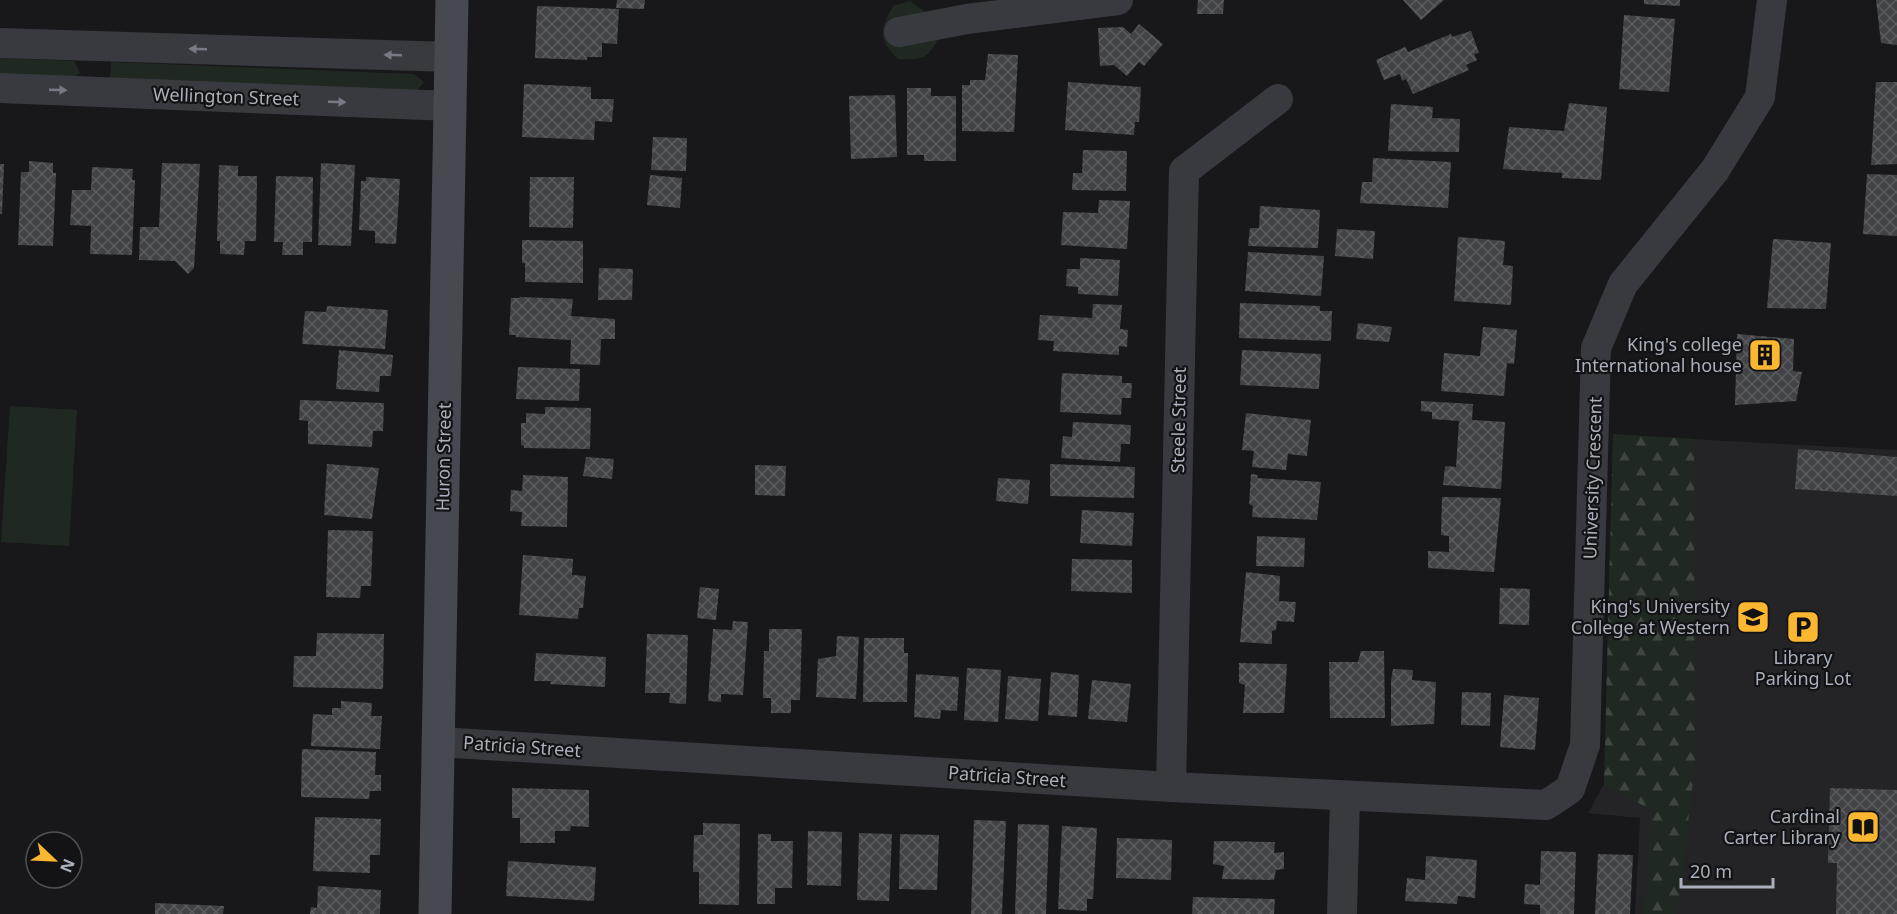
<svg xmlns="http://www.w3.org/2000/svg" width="1897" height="914" font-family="'Noto Sans',sans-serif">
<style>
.built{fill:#242427}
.green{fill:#202921}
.forest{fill:url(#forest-firs)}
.building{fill:url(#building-cross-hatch)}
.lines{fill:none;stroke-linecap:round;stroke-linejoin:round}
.street{stroke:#393a40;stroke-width:30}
.secondary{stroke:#474950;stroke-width:33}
.oneway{fill:#777a84}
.labels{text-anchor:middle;stroke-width:4.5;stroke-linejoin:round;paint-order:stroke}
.street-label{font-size:18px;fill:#aaafbb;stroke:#131315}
.poi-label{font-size:18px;fill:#aaafbb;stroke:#131315;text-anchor:end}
</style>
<defs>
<pattern id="forest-firs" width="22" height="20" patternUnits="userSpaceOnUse" patternTransform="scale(1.5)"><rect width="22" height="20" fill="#202921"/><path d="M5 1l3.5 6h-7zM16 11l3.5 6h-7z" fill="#3e463f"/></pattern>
<pattern id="building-cross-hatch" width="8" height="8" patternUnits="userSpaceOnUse" patternTransform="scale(1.5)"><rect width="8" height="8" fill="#424347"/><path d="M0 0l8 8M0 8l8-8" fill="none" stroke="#5b5c60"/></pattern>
</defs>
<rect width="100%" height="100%" fill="#18181a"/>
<polygon class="built" points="1613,435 1897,450 1897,914 1635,914 1640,818 1588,813 1604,784"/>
<g class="green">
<path d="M910 1 932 17 939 36C929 59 922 60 898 59 877 39 880 30 893 6Z"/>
<polygon points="0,58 74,61 80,73 72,80 0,75"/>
<polygon points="111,62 414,74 424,82 416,92 110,79"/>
<polygon points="10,406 77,410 69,546 1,542"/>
</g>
<polygon class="forest" points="1613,434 1694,439 1695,764 1677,914 1645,914 1651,810 1604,784"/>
<g class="building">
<polygon points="617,0 645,0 644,9 616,8"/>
<polygon points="1198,0 1224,0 1223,14 1197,14"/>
<polygon points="1403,0 1444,0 1421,20"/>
<polygon points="1644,0 1680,0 1680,6 1644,4"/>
<polygon points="1876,0 1897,0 1897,45 1881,43"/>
<polygon points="537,6 619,9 617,44 602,43 602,57 587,57 587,60 535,58"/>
<polygon points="1624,15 1675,19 1669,92 1619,89"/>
<polygon points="1139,24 1163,44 1144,66 1139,62 1127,76 1114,65 1100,66 1098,28 1123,27 1131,34"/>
<polygon points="1471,31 1479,53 1474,54 1477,60 1466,65 1469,70 1413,94 1406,79 1402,81 1400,74 1384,80 1376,60 1405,47 1408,52 1451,34 1452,37"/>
<polygon points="988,54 1018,55 1014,132 962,131 962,85 970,85 970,80 985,80"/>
<polygon points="1068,82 1141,87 1139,122 1135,122 1134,135 1065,130"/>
<polygon points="1876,82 1897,82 1897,164 1871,165"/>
<polygon points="524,84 591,87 591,99 614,99 612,122 595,121 594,140 522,137"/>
<polygon points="907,88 931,88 931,96 956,96 956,161 924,161 924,155 907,155"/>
<polygon points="895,95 897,157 851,159 849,96"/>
<polygon points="1569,103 1607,107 1601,180 1562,178 1562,173 1503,169 1509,127 1564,131"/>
<polygon points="1391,104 1433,107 1432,118 1460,119 1459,152 1388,151"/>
<polygon points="653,137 687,138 686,171 651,170"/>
<polygon points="1083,150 1127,151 1126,191 1072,190 1073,173 1082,173"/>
<polygon points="1373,158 1451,162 1448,208 1360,203 1362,182 1372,182"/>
<polygon points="29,161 53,163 53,173 56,173 53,246 18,245 21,172 29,172"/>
<polygon points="162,163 200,164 194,268 188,274 175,261 139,260 140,227 159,227"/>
<polygon points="321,163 355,165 351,246 318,245"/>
<polygon points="0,164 4,164 2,214 0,214"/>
<polygon points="219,165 238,166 238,176 257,176 256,241 245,241 244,255 220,254 220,241 217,241"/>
<polygon points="92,167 133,169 132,180 135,180 132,255 90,254 91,226 70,225 72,190 91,190"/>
<polygon points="1867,174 1897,175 1897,236 1863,234"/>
<polygon points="650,175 682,178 680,208 647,205"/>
<polygon points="276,176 313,177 312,242 303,242 303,255 282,255 283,242 274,242"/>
<polygon points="366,177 400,179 396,244 375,243 375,231 359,230 361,181 366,181"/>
<polygon points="530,177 574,177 573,228 529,227"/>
<polygon points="1099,200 1130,201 1127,249 1061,245 1063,212 1098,213"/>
<polygon points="1260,206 1320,210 1318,248 1248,246 1250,228 1259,228"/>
<polygon points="1337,229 1375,231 1373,259 1335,256"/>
<polygon points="1458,237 1505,241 1503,265 1513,266 1511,305 1454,301"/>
<polygon points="1773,239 1831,243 1826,309 1767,308"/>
<polygon points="522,240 583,241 583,283 525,282 525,263 522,263"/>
<polygon points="1248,252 1324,256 1321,296 1245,291"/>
<polygon points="1080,258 1120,260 1118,296 1078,294 1078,287 1066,286 1067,269 1080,269"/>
<polygon points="599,268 633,269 632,300 598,300"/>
<polygon points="520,297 573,299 571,316 615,319 615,339 601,339 600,365 570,364 571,340 516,337 516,335 509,335 511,298 519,298"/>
<polygon points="1240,303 1320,306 1320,311 1332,311 1331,341 1239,338"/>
<polygon points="1093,304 1122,305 1120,329 1128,330 1127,347 1119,346 1119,355 1053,351 1054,341 1038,340 1040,315 1092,318"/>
<polygon points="327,306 388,310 385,349 302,344 305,311 326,312"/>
<polygon points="1358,323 1392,327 1389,342 1356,339"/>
<polygon points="1483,327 1517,330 1514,364 1507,363 1504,396 1441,391 1444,353 1480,356"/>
<polygon points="1737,334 1794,339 1793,371 1802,372 1796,401 1735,405"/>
<polygon points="339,350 393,355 391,376 380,376 379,392 336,389"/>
<polygon points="1242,350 1321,354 1319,389 1240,385"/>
<polygon points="518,367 580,369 579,401 516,399"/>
<polygon points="1062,373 1122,376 1122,383 1132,383 1131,398 1122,398 1121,415 1060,412"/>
<polygon points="300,400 384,403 383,431 373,431 372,447 308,444 308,421 299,420"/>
<polygon points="1421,401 1473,404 1472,420 1505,422 1501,489 1443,485 1445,466 1456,467 1459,421 1432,419 1432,412 1421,411"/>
<polygon points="545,407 591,408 590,449 524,448 524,446 521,445 521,423 526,423 526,413 545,414"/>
<polygon points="1246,413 1311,420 1307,456 1288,454 1286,470 1252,467 1254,451 1242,450"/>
<polygon points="1073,422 1131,425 1130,444 1121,444 1120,462 1061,458 1063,436 1072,437"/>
<polygon points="1798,449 1897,457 1897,496 1795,489"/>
<polygon points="586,457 614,459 612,479 583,476"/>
<polygon points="327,464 379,468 372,519 324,515"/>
<polygon points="1050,464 1135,467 1134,498 1050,496"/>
<polygon points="755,465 786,466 785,496 755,495"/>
<polygon points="1251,474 1258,475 1257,478 1321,482 1317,520 1252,517 1253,506 1249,504"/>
<polygon points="523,475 568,477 567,527 521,526 522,512 510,511 511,490 522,491"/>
<polygon points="998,478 1030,480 1028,504 996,501"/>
<polygon points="1442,497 1501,498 1494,572 1428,568 1428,551 1449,552 1449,536 1441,535"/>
<polygon points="1082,510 1134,513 1132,546 1080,543"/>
<polygon points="328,530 373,531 371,586 361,586 360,598 326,597"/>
<polygon points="1257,536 1305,538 1304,567 1256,566"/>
<polygon points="523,555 573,559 572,575 586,576 583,608 579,608 578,619 519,615"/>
<polygon points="1072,559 1132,560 1132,593 1071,591"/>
<polygon points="1246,572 1280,576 1279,601 1296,602 1294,622 1277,621 1276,630 1272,631 1272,644 1240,642"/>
<polygon points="700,587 719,589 716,620 697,618"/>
<polygon points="1500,588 1530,589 1529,625 1499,624"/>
<polygon points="733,621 748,622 743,695 721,694 721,702 708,701 713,629 732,630"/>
<polygon points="769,629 802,629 800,700 791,700 791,713 771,713 771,698 763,698 764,651 769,651"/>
<polygon points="317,633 384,634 383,689 293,687 294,656 316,656"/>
<polygon points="647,634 688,635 686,704 669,703 670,693 645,693"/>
<polygon points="837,636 859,637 856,699 816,697 818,659 836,656"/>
<polygon points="864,638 904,638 904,653 908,653 907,702 863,702"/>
<polygon points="1361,651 1384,651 1385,718 1330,718 1329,662 1358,662"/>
<polygon points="536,653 606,657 605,687 550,684 551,681 534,681"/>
<polygon points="1239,663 1287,664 1284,713 1243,713 1245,685 1239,683"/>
<polygon points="967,668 1001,670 998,722 964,720"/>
<polygon points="1393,669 1413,670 1412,680 1436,682 1434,724 1391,726 1391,680"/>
<polygon points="1051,672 1079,675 1077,717 1048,715"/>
<polygon points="916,674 959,677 957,711 941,710 940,719 914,717"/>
<polygon points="1008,676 1041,679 1038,721 1005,719"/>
<polygon points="1092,680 1131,684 1127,722 1088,719"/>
<polygon points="1462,692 1491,693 1490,726 1461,725"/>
<polygon points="1504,695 1539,698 1535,750 1500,747"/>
<polygon points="341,701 372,703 371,716 382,716 380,749 311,746 313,714 332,715 332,708 341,708"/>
<polygon points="302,749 376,752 375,775 381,775 381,791 370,791 369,799 301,797"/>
<polygon points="512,788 589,790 589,827 571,826 570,831 555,831 555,843 520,843 520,818 512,818"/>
<polygon points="1830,788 1897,790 1897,914 1836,914 1837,863 1828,863"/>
<polygon points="315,817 381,819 380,855 370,855 370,873 313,871"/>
<polygon points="974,820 1006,821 1002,914 971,914"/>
<polygon points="703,823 740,824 739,905 699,904 699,872 693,872 694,835 703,835"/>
<polygon points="1018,824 1049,825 1046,914 1015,914"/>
<polygon points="1062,826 1097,828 1093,899 1087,899 1087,911 1058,909"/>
<polygon points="808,831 842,832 841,886 807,885"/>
<polygon points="859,833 892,834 889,901 857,900"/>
<polygon points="758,834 771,834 771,841 793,841 792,888 775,888 775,904 757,904"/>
<polygon points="900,834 939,835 937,890 899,889"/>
<polygon points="1117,838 1172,840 1171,880 1116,878"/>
<polygon points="1214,841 1275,842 1274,853 1284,852 1284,869 1276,870 1274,880 1222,879 1224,866 1213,864"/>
<polygon points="1541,851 1576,852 1574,914 1540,914 1540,905 1524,904 1525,884 1540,885"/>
<polygon points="1598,854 1633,855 1630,914 1595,914"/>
<polygon points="1426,856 1477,860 1475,898 1458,896 1457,904 1405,901 1407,878 1425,880"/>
<polygon points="508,861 596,867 594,901 506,896"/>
<polygon points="318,886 381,890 380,914 310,914 311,907 317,908"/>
<polygon points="1193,897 1275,899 1274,914 1192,914"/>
<polygon points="155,903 224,906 223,914 155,914"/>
</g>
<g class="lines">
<g class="street">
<polyline points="899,32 967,19 1118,0"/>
<polyline points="0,43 451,57"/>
<polyline points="0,88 451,106"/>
<polyline points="439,742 1171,787 1546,805 1570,789 1585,745 1596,348 1623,284 1715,170 1760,97 1772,0"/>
<polyline points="1171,787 1184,171 1278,99"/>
<polyline points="1342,914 1345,796"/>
</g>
<polyline class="secondary" points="435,914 452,0"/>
</g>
<defs><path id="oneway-solid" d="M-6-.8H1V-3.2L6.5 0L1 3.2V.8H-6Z" transform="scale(1.5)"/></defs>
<g class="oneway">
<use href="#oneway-solid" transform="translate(198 49) rotate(-178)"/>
<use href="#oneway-solid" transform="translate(393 55) rotate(-178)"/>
<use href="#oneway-solid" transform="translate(58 90) rotate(2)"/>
<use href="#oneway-solid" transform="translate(337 102) rotate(2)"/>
</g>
<defs>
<symbol id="building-square" viewBox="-11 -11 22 22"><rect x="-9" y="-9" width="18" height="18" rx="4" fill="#fbb730" stroke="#131315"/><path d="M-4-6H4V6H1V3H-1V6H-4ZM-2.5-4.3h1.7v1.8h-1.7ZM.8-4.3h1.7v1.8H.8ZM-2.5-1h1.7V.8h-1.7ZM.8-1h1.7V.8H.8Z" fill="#111"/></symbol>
<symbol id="university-square" viewBox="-11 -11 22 22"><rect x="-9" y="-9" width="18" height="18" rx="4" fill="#fbb730" stroke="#131315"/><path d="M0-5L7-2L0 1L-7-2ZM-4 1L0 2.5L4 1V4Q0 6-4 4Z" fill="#111"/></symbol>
<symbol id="parking-square" viewBox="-11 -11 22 22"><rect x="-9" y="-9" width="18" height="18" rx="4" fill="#fbb730" stroke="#131315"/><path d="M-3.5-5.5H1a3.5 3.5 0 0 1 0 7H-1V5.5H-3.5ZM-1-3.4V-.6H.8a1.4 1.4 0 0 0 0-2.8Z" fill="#111"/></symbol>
<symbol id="library-square" viewBox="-11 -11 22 22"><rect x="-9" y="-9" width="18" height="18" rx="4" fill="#fbb730" stroke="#131315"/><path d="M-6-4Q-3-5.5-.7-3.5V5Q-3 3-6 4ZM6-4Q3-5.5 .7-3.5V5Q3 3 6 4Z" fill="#111"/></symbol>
</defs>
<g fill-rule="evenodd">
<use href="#building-square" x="1746" y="336" width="38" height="38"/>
<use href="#university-square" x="1734" y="598" width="38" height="38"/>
<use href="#parking-square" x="1784" y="608" width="38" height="38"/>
<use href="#library-square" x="1844" y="808" width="38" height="38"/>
</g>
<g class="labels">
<g class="street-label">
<text transform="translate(226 97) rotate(2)" y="6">Wellington Street</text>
<text transform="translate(1179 420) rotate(-89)" y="6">Steele Street</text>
<text transform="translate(444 457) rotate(-89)" y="6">Huron Street</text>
<text transform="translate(1593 478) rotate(-88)" y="6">University Crescent</text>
<text transform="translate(522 747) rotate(4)" y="6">Patricia Street</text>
<text transform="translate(1007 777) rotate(4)" y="6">Patricia Street</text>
</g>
<g class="poi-label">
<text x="1742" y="351">King's college<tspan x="1742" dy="21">International house</tspan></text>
<text x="1730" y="613">King's University<tspan x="1730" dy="21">College at Western</tspan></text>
<text x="1803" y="664" text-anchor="middle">Library<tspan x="1803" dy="21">Parking Lot</tspan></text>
<text x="1840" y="823">Cardinal<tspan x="1840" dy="21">Carter Library</tspan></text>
</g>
</g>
<g transform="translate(54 860) rotate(113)"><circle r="28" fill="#131315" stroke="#4f5157" stroke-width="1.5"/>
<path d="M0-4.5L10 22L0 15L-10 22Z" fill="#fbb730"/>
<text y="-9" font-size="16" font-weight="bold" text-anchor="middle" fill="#aaafbb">N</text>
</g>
<path d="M1681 878v9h92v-9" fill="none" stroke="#aaafbb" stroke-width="3"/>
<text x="1690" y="878" font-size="18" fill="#aaafbb" stroke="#131315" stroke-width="4.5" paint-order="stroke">20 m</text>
</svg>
